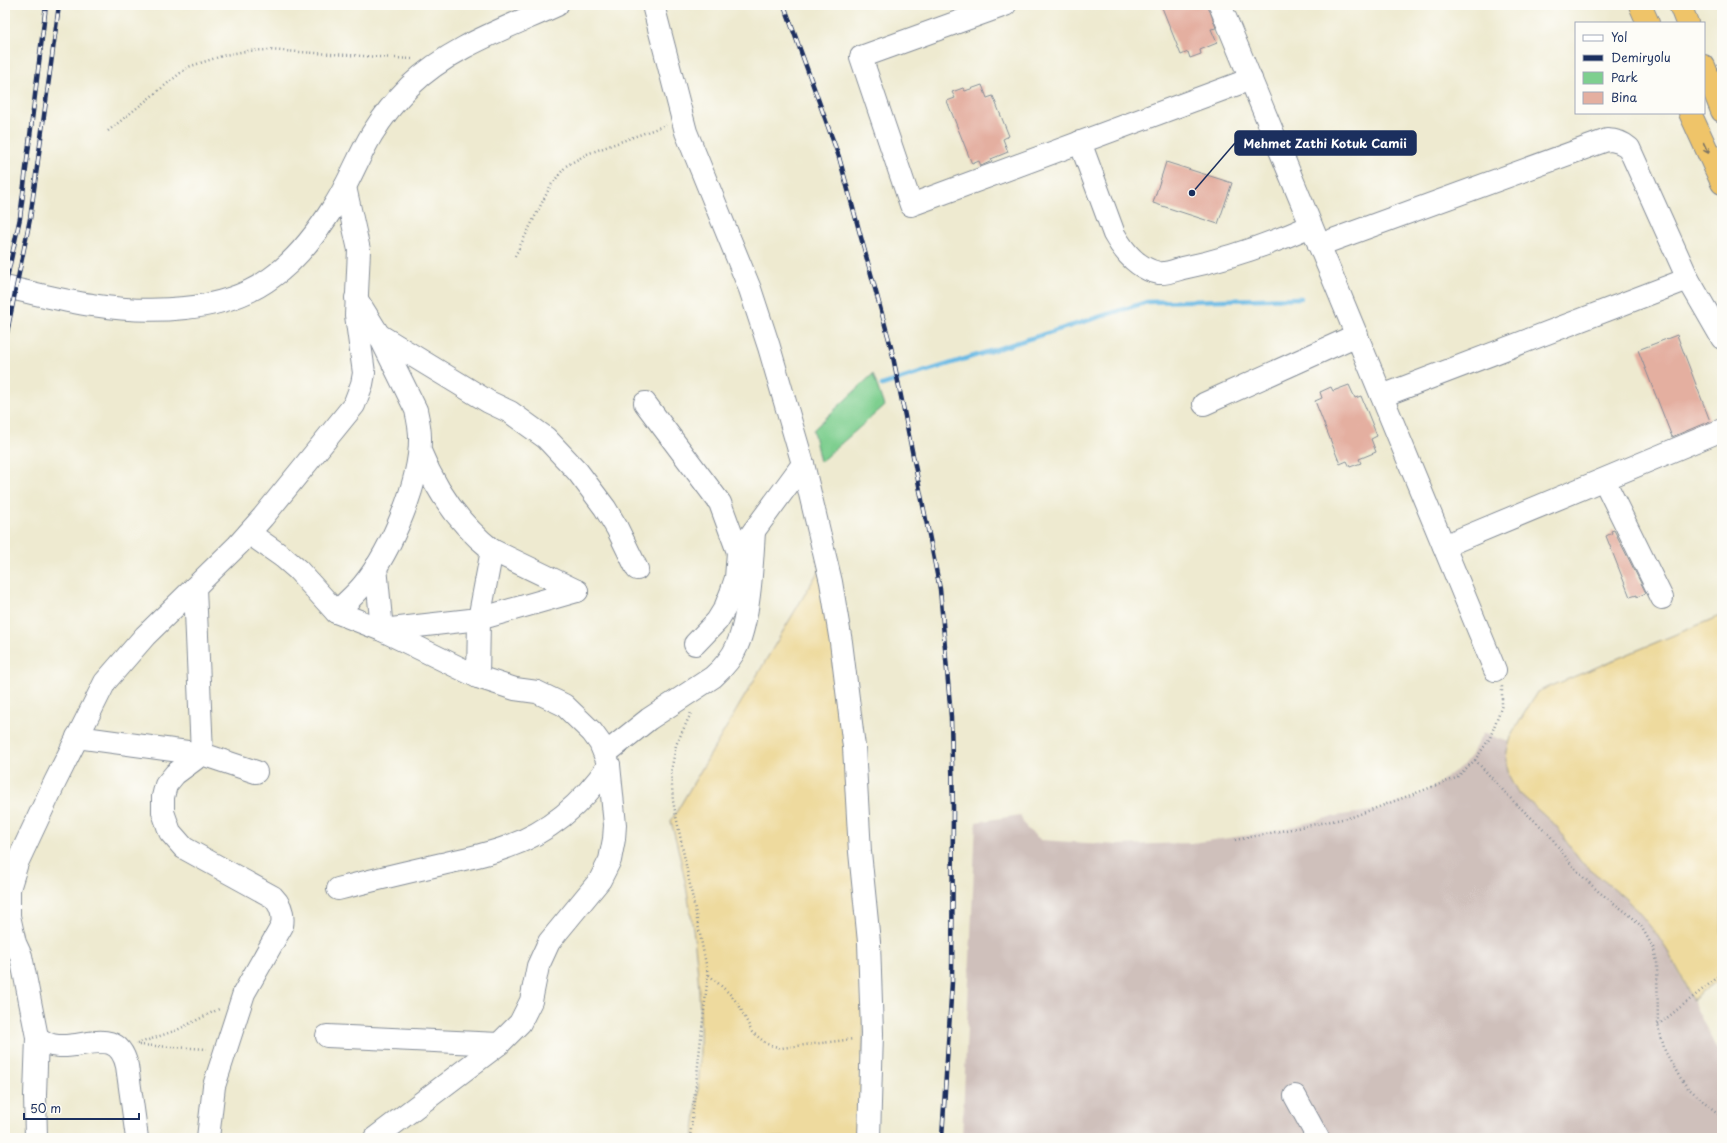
<svg xmlns="http://www.w3.org/2000/svg" width="1727" height="1143" font-family="'Playpen Sans',sans-serif">
<style>
.industrial{fill:#cfc0bb}
.green{fill:#7ecf8f;stroke:#4c7f76}
.sand{fill:#eeda9e;stroke:#84847e}
.lines{fill:none;stroke-linecap:round;stroke-linejoin:round}
.stream{stroke:#69b9e4;stroke-width:4.5}
.building{fill:#e4afa0}
.minor-casing{stroke:#848c97;stroke-width:24}
.highway-casing{stroke:#848c97;stroke-width:24}
.path{stroke:#848c97;stroke-width:2.5;stroke-dasharray:1 3;stroke-linecap:butt}
.minor{stroke:#fff;stroke-width:22}
.highway{stroke:#efc469;stroke-width:22}
.rail-casing{stroke:#1b2f5e;stroke-width:4.5}
.rail{stroke:#fdfcf7;stroke-width:3;stroke-dasharray:9;stroke-linecap:butt}
.oneway{stroke:#7a7263}
.leader{fill:none;stroke:#1b2f5e;stroke-width:1.5}
.callout-dot{fill:#1b2f5e;stroke:#fdfcf7;stroke-width:1.5}
.callout{fill:#1b2f5e;stroke:#1b2f5e;stroke-width:1.5}
.callout-label{font-size:12px;text-anchor:middle;font-weight:bold;fill:#fff}
</style>
<rect width="100%" height="100%" fill="#fdfcf7"/>
<filter id="ink" filterUnits="userSpaceOnUse"><feTurbulence type="fractalNoise" baseFrequency=".025" numOctaves="2"/><feDisplacementMap in="SourceGraphic" scale="8" xChannelSelector="R" yChannelSelector="G"/><feConvolveMatrix kernelMatrix="1 2 1 2 8 2 1 2 1" color-interpolation-filters="sRGB"/></filter>
<filter id="wash" filterUnits="userSpaceOnUse"><feTurbulence type="fractalNoise" baseFrequency=".012" numOctaves="4" result="noise"/><feDisplacementMap in="SourceGraphic" scale="16" xChannelSelector="R" yChannelSelector="G"/><feGaussianBlur stdDeviation="0.9" result="paint"/><feColorMatrix in="noise" values="0 0 0 0 0 0 0 0 0 0 0 0 0 0 0 0 0 1.4 0 .05"/><feComposite in="paint" operator="in"/></filter>
<g filter="url(#wash)">
<rect width="100%" height="100%" fill="#eeead0"/>
<polygon class="industrial" points="1483,733 1509,742 1507,751 1507,768 1509,776 1517,791 1559,828 1565,840 1581,862 1626,899 1641,915 1657,935 1670,955 1722,1060 1722,1138 962,1138 976,822 1020,815 1027,829 1041,840 1118,845 1192,843 1264,833 1335,816 1377,810 1417,796 1435,786 1463,765 1471,755"/>
<polygon class="green" points="873,374 884,406 820,462 813,430"/>
<g class="sand">
<path d="M822 565 839 676 865 960 861 1138H693C708 1031 699 925 671 821Z"/>
<polygon points="1722,615 1722,977 1692,1000 1682,977 1670,955 1657,935 1641,915 1626,899 1581,862 1565,840 1558,828 1517,791 1509,776 1506,760 1507,751 1512,734 1537,692"/>
</g>
<g class="lines">
<polyline class="stream" points="882,385 1147,302 1301,298"/>
</g>
<g id="blocks">
<g class="building">
<polygon points="1161,5 1208,5 1216,28 1211,29 1217,43 1200,50 1201,54 1190,58 1188,52 1181,55"/>
<polygon points="982,85 987,98 993,96 1009,136 1003,139 1008,152 991,159 992,161 981,166 979,161 972,164 947,101 955,98 952,92 963,88 965,91"/>
<polygon points="1166,162 1232,183 1218,224 1153,203"/>
<polygon points="1677,335 1710,421 1672,437 1638,350"/>
<polygon points="1349,385 1355,398 1361,396 1377,436 1371,439 1376,452 1359,459 1361,463 1350,467 1347,461 1340,464 1315,401 1322,398 1320,392 1331,387 1333,391"/>
<polygon points="1614,530 1646,593 1637,597 1637,595 1630,597 1606,536 1612,533 1611,531"/>
</g>
</g>
</g>
<g filter="url(#ink)">
<use href="#blocks" fill-opacity="0" stroke="#848c97" stroke-width="1"/>
<g class="lines">
<defs>
<g id="minor">
<polyline points="653,5 686,132 750,289 769,347 803,464 831,582 841,642 854,747 860,852 869,942 872,1033 869,1138"/>
<polyline points="1005,5 861,57 911,205 1251,79"/>
<polyline points="1220,5 1495,670"/>
<path d="M1080 142 1114 234C1124 252 1138 269 1159 273 1166 274 1176 270 1183 268 1227 259 1270 244 1311 226"/>
<path d="M1319 245 1607 140C1615 140 1622 142 1629 148L1688 279"/>
<path d="M5 287C34 293 63 301 92 305 148 314 224 313 271 278 297 260 317 233 334 206 349 183 358 157 372 134 383 116 396 100 410 86 450 47 507 28 557 5"/>
<polyline points="356,298 379,335 489,402 510,412 546,438 578,472 605,508 617,528 637,569"/>
<polyline points="1382,396 1688,279 1722,338"/>
<polyline points="645,403 720,503 738,552 736,578 731,593 725,608 717,621 695,644"/>
<polyline points="1204,404 1357,335"/>
<path d="M420 451C436 491 458 523 492 550L479 619 478 677"/>
<polyline points="1604,480 1662,598"/>
<polyline points="249,533 283,557 298,570 336,612 382,630 478,677 515,689 537,692 564,705 592,732 600,743 609,765 615,825 614,839 610,860 600,880 549,942 538,966 531,1001 520,1023 499,1044 375,1138"/>
<polyline points="745,543 803,464"/>
<polyline points="1444,546 1722,430"/>
<polyline points="492,550 577,591"/>
<polyline points="376,567 382,630 479,619 577,591"/>
<polyline points="195,588 202,754"/>
<path d="M336 612C346 603 356 594 364 584 391 551 421 480 420 437 420 428 418 419 416 410L379 335"/>
<polyline points="77,737 202,754 256,772"/>
<path d="M202 754 175 774 166 785 163 797V812L170 832 184 848 273 897C281 905 284 914 282 926L244 993 214 1086 208 1138"/>
<path d="M605 754 649 719 713 677C723 668 732 658 737 646 750 616 752 563 754 531"/>
<path d="M338 889C373 880 407 872 442 864 463 859 486 855 507 847 550 832 583 803 609 765"/>
<polyline points="327,1036 499,1044"/>
<path d="M37 1037C43 1042 51 1046 59 1046 86 1048 118 1026 127 1066L137 1138"/>
<polyline points="1295,1096 1318,1138"/>
<polyline points="36,1138 35,1095 37,1037 21,956 15,943 9,916 9,889 17,863 55,782 105,682 145,636 238,545 263,517 354,405 362,384 364,373 356,315 359,250 345,187"/>
</g>
<g id="highway">
<polyline points="1640,5 1648,23"/>
<polyline points="1680,5 1687,23"/>
<polyline points="1704,66 1722,111"/>
<polyline points="1690,113 1722,183"/>
</g>
</defs>
<use href="#minor" class="minor-casing"/>
<use href="#highway" class="highway-casing"/>
<g class="path">
<polyline points="108,131 188,67 225,55 246,51 267,50 413,59"/>
<polyline points="515,256 551,185 566,166 587,154 666,125"/>
<polyline points="1475,760 1514,802 1548,833 1571,864 1584,878 1599,892 1631,916 1641,926 1654,949 1657,962 1658,1025 1665,1051 1679,1076 1688,1088 1722,1117"/>
<polyline points="1235,840 1352,817 1456,778 1475,760 1490,738 1502,705 1502,686"/>
<polyline points="709,975 729,993 739,1005 752,1032 767,1044 781,1048 854,1039"/>
<polyline points="1658,1025 1722,974"/>
<polyline points="137,1044 177,1030 219,1009"/>
<polyline points="139,1045 207,1049"/>
<polyline points="690,1138 708,974 673,801 671,772 676,745 691,713"/>
</g>
<use href="#minor" class="minor"/>
<use href="#highway" class="highway"/>
<defs>
<g id="rail">
<polyline points="784,5 839,157 891,347 940,589 951,717 953,808 952,982 942,1138"/>
<polyline points="5,287 20,218 46,5"/>
<polyline points="5,342 30,219 59,5"/>
</g>
</defs>
<use href="#rail" class="rail-casing"/>
<use href="#rail" class="rail"/>
</g>
<defs><path id="oneway-shaft" d="M-6 0H5M1.5-3L5.5 0L1.5 3" fill="none" stroke-width="1.6" stroke-linecap="round" stroke-linejoin="round"/></defs>
<use class="oneway" href="#oneway-shaft" transform="translate(1706 148) rotate(65)"/>
</g>
<path class="leader" d="M1192 193L1235 143"/>
<circle class="callout-dot" cx="1192" cy="193" r="4"/>
<rect class="callout" x="1235" y="131" width="181" height="24" rx="4"/>
<g class="callout-label">
<text x="1325" y="148">Mehmet Zathi Kotuk Camii</text>
</g>
<rect width="1727" height="1143" fill="none" stroke="#fdfcf7" stroke-width="20"/>
<rect x="1575" y="22" width="130" height="92" fill="#fdfcf7" stroke="#a3aaba"/>
<rect x="1583" y="35" width="20" height="6" fill="#ffffff" stroke="#a3aaba"/>
<text x="1611" y="42" font-size="12" fill="#1b2f5e">Yol</text>
<rect x="1583" y="55" width="20" height="6" fill="#1b2f5e" stroke="#a3aaba"/>
<text x="1611" y="62" font-size="12" fill="#1b2f5e">Demiryolu</text>
<rect x="1583" y="72" width="20" height="12" fill="#7ecf8f" stroke="#a3aaba"/>
<text x="1611" y="82" font-size="12" fill="#1b2f5e">Park</text>
<rect x="1583" y="92" width="20" height="12" fill="#e4afa0" stroke="#a3aaba"/>
<text x="1611" y="102" font-size="12" fill="#1b2f5e">Bina</text>
<path d="M24 1113v6h115v-6" fill="none" stroke="#1b2f5e" stroke-width="2"/>
<text x="30" y="1113" font-size="12" fill="#1b2f5e" stroke="#fdfcf7" stroke-width="3" paint-order="stroke">50 m</text>
</svg>
